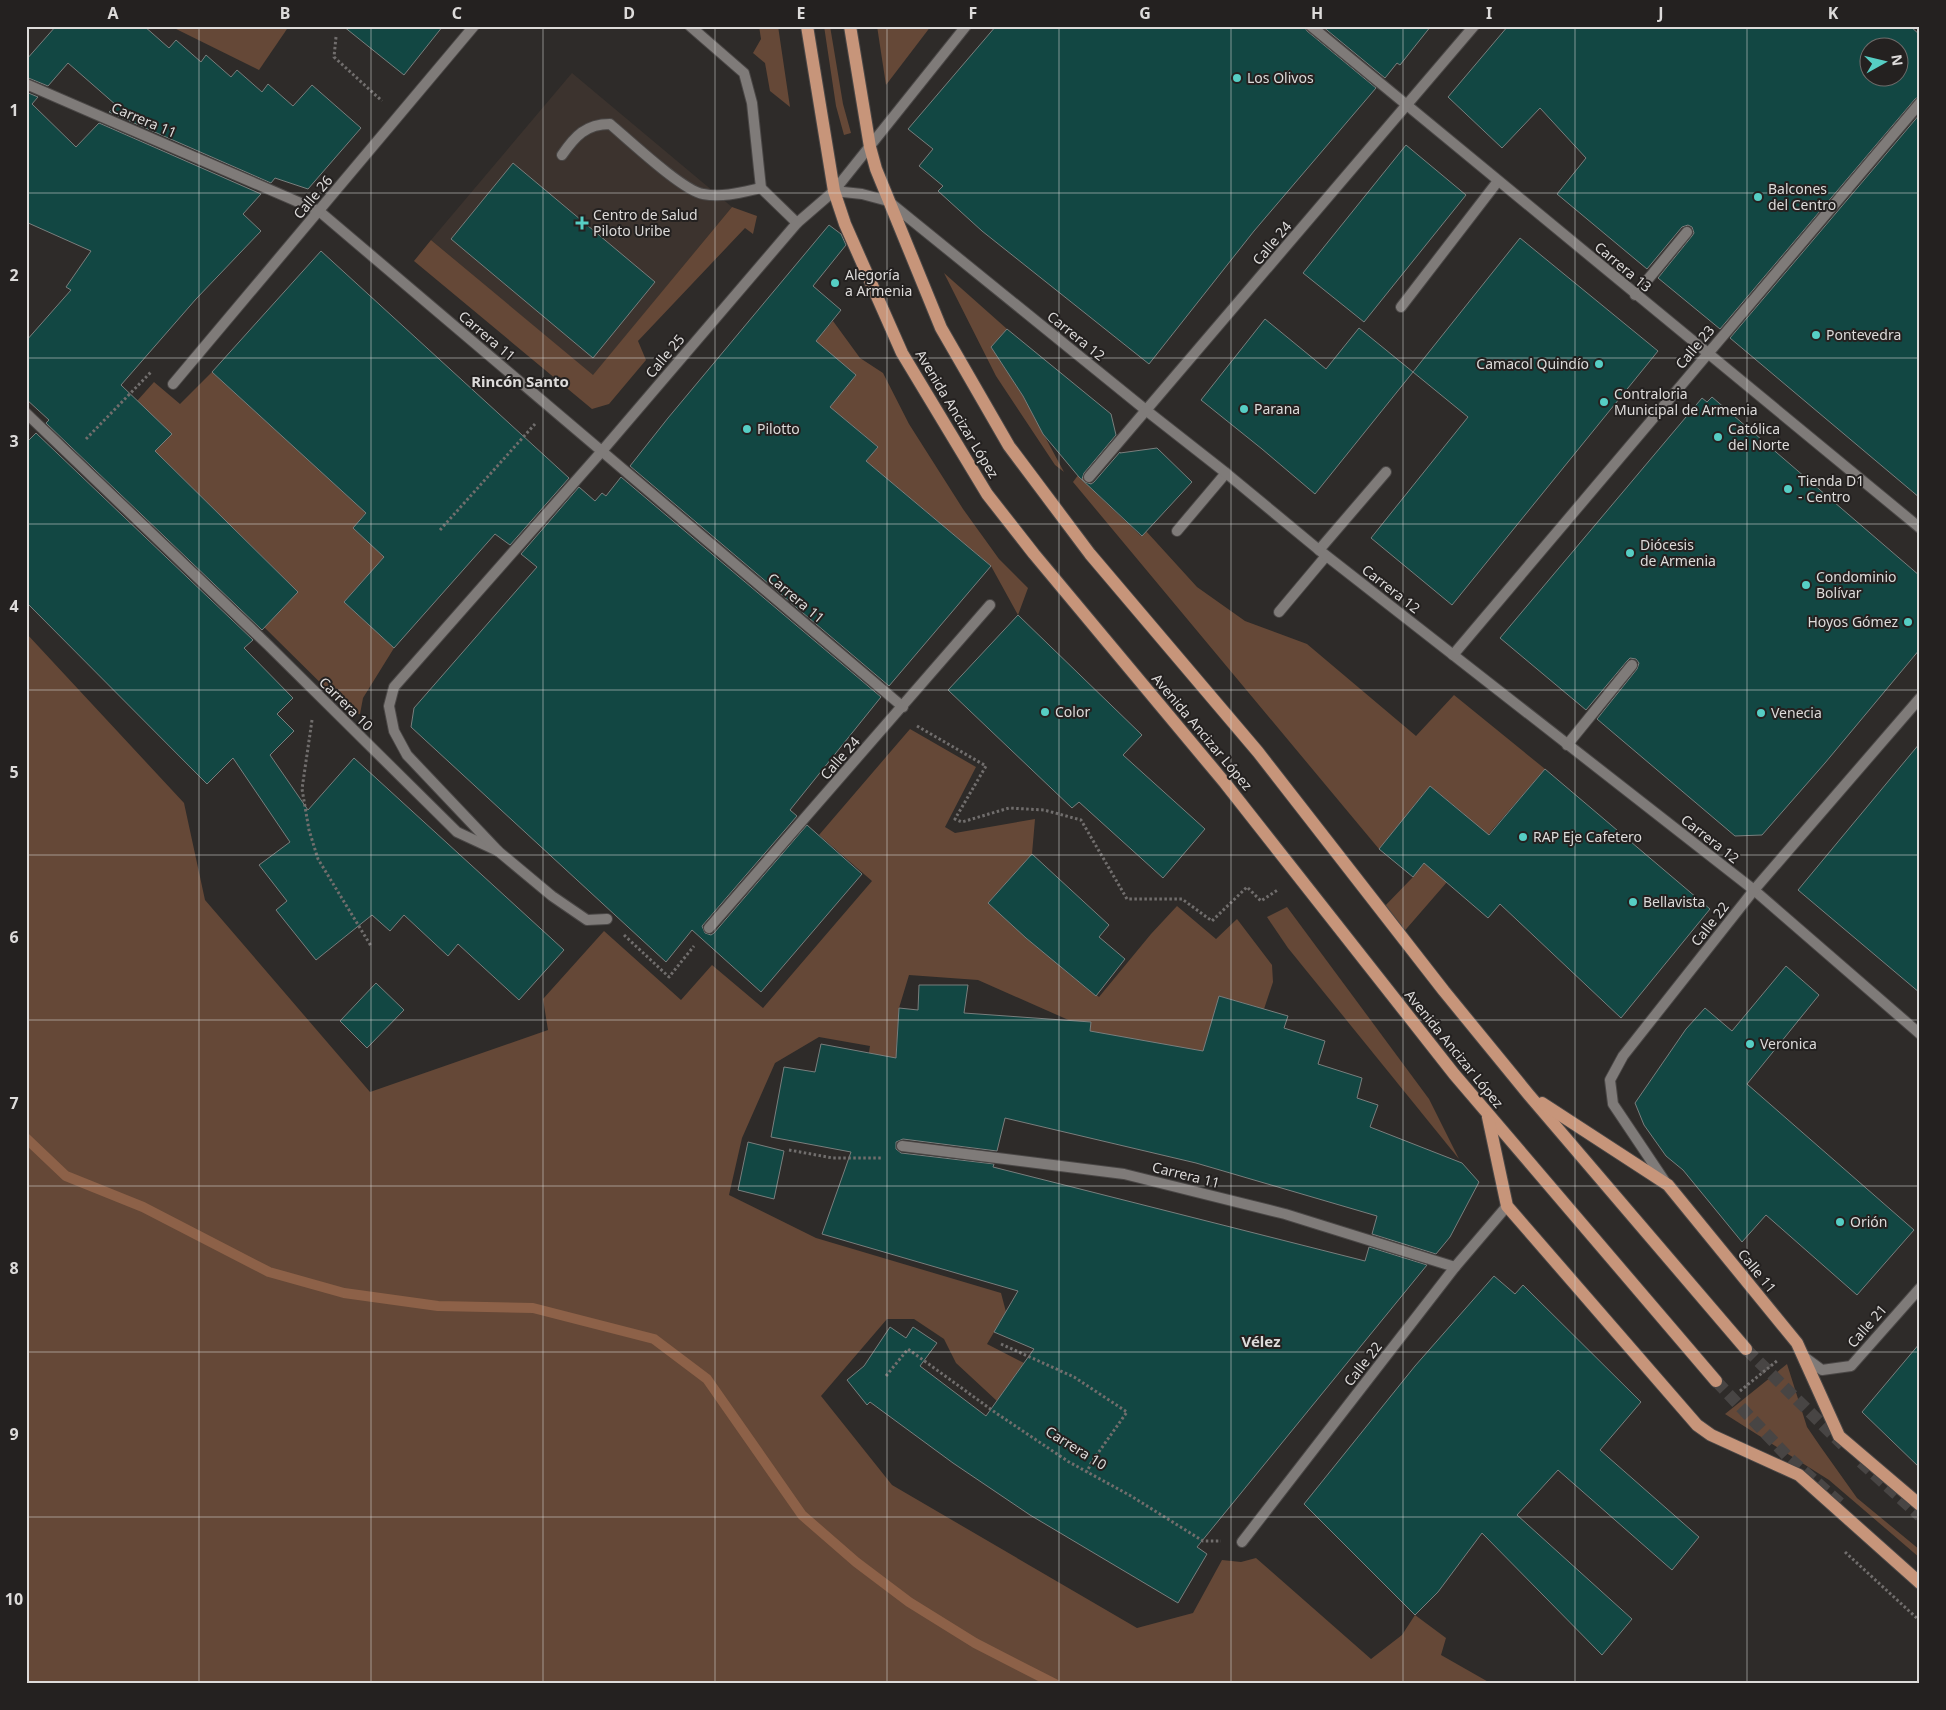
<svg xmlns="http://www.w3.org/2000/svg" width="1946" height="1710" font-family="'Noto Sans',sans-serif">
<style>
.built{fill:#3c332e}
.green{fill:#654837}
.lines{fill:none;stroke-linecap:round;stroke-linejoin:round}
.stream{stroke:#8d6148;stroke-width:10}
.building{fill:#124743;stroke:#797e7d;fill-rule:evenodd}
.primary-tunnel{stroke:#484544;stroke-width:12;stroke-dasharray:12 6;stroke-linecap:butt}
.service-casing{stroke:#4a4746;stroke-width:12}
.minor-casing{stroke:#4a4746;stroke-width:12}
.primary-casing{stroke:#4a4746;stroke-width:14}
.path{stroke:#716e6d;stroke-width:3;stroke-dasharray:2.5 2.5;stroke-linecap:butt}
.service{stroke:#7f7b79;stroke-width:10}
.minor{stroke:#7f7b79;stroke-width:10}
.primary{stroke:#c7957a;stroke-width:12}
.grid{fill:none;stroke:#dddbda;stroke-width:1;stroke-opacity:0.55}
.poi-dot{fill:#56cec4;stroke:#242120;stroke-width:2}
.labels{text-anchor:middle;stroke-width:4;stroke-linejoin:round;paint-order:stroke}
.poi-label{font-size:14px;fill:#dddbda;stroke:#242120;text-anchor:start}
.street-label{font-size:14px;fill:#dddbda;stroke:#242120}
.neighbourhood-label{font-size:15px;font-weight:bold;fill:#dddbda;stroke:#242120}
.neatline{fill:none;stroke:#dddbda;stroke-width:2}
.grid-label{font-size:16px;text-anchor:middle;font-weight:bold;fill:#dddbda}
</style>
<rect width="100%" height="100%" fill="#2e2b29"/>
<polygon class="built" points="572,73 732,207 593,376 431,240"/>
<g class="green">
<polygon points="170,26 289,26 259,70"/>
<polygon points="759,26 778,26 790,107 770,91 765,63 753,53 761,39"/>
<polygon points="824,26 830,26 843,104 851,133 844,135 836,106"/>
<polygon points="877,26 931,26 886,85"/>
<polygon points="732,207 757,216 753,234 745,228 638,341 646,360 609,404 592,409 414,261 431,240 593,375"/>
<polygon points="944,273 1007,329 991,347 1023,396 1064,472 1055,465 996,376"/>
<polygon points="833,321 860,358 883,373 909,424 963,509 999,559 1028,588 1018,615 991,566 866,461 878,447 830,407 856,375 815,341"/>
<polygon points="212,372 366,512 353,528 384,557 344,602 394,648 363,698 360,714 351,713 264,627 298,592 155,451 137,401 154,382 180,404"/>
<polygon points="1079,474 1095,486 1097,494 1141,536 1146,531 1197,587 1245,621 1307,644 1416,736 1454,695 1545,769 1401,935 1381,910 1413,877 1464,814 1430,786 1379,849 1073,482"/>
<polygon points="26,633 184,803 205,900 370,1092 548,1030 543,999 604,931 681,1000 712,965 763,1008 872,881 819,835 910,729 976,767 945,827 955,833 1035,819 1032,854 988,903 1068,973 1099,997 1151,934 1177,906 1216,939 1237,919 1272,965 1273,982 1264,1009 1219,996 1203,1053 1090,1031 1073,1022 978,980 909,975 899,1008 892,1117 854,1147 870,1046 819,1037 775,1063 742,1138 729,1195 816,1238 1001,1293 1006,1312 987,1344 1024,1363 997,1401 956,1363 944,1339 914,1319 887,1319 821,1396 892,1485 1137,1628 1193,1613 1222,1560 1241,1562 1256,1558 1371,1659 1402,1635 1415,1615 1446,1638 1441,1655 1492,1684 26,1684"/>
<polygon points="1287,907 1429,1099 1459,1159 1288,948 1267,917"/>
<polygon points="1787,1364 1807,1427 1820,1446 1857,1498 1920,1550 1920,1558 1829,1480 1725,1414"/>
</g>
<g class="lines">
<polyline class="stream" points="26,1138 66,1176 143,1207 269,1272 344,1293 438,1306 533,1308 654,1339 707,1379 802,1515 856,1562 909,1602 975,1643 1055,1684"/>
</g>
<g class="building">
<polygon points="56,26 144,26 169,48 176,40 201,62 206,55 231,77 237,70 262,92 268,84 293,106 312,85 361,128 308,189 275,178 271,183 109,112 116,105 68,63 48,86 26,77 26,60"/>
<polygon points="343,26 443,26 404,75"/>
<polygon points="996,26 1304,26 1307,31 1376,88 1254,231 1149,364 982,231 938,191 943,186 919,166 933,149 908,129"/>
<polygon points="1322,26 1431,26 1400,65 1397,63 1385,78"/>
<path d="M1508 26H1910L1920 35V96L1915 99 1720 329 1658 278 1692 236 1694 233 1692 227 1688 225 1682 227 1647 269 1557 194 1586 158 1540 108 1502 148 1448 97ZM1868 48H1898V78H1868Z"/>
<polygon points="26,92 38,97 32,104 76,147 99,123 261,194 243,214 261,231 196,299 121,385 172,434 155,451 298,592 262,630 46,423 49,420 26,399 26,341 71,290 66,287 91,251 26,222"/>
<polygon points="1920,114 1920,498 1730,338"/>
<polygon points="1406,145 1466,195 1364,322 1303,273"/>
<polygon points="513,163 655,282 593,358 451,239"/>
<polygon points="829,225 841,234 846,245 813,286 841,310 816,341 856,375 830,407 878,447 866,461 991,566 889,686 630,466 668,418"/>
<polygon points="1520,238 1658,351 1452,605 1371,538 1468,417 1413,372 1315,494 1262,449 1201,400 1265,319 1326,369 1359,328 1413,372"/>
<polygon points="321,251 569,478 510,545 495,534 394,648 344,602 384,557 353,528 366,513 212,372"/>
<polygon points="1007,329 1111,414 1116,435 1084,473 1082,479 1085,482 1091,484 1094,482 1120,452 1120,453 1157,448 1192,482 1142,536 1079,477 1043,434 1023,396 991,347"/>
<polygon points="1712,397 1920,576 1920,649 1825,763 1762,835 1735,836 1597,719 1637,669 1639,663 1636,659 1630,658 1627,661 1586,710 1500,638 1702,398 1707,402"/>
<polygon points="36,433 253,640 244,648 293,698 277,714 294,731 270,755 308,810 354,758 564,950 519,1000 458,944 448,956 404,915 390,931 372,915 316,960 276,910 287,901 259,865 290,842 233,758 207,784 26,602 26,443"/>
<polygon points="621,477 881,697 790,810 797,816 702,926 705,933 711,935 714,933 807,825 862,874 761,992 692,930 666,962 411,727 414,708 537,567 521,554 579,487 595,501 602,493 606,496"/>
<polygon points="1018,615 1142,735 1123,755 1205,829 1163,878 1079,802 1072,808 948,690"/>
<polygon points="1920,743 1920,993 1798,890"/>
<polygon points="1545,769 1710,909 1621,1018 1500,904 1488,918 1424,863 1413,877 1379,849 1430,786 1489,835"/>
<polygon points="1032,854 1109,925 1099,937 1125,959 1096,996 1026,938 988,903"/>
<polygon points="1786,966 1819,995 1747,1084 1914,1230 1857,1295 1766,1215 1742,1242 1683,1170 1666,1156 1644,1125 1635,1103 1686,1029 1705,1008 1732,1031"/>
<polygon points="376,983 404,1010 367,1048 340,1021"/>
<polygon points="919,985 968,985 964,1013 1091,1022 1090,1031 1203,1051 1219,996 1288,1016 1284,1028 1325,1041 1318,1064 1362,1078 1357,1098 1378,1105 1370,1127 1462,1163 1479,1182 1450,1237 1436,1254 1372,1234 1377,1216 1196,1163 1005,1118 997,1151 903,1139 896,1142 896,1149 901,1153 994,1164 993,1167 1365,1261 1369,1247 1427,1265 1197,1547 1207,1554 1178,1603 1030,1515 953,1463 870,1402 867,1405 847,1380 864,1366 890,1327 906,1338 913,1327 937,1343 920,1366 986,1416 1034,1349 994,1332 1018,1291 822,1234 851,1152 771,1137 784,1067 815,1072 821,1044 896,1058 899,1008 918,1010"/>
<polygon points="748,1142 784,1151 774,1199 738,1190"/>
<polygon points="1494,1276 1515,1294 1523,1285 1641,1402 1600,1450 1699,1537 1672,1570 1558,1470 1517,1515 1632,1619 1602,1655 1482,1533 1438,1592 1415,1615 1304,1504 1415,1366"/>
<polygon points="1920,1343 1920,1468 1862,1412"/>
</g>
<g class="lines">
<g class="primary-tunnel">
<polyline points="1746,1349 1843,1445"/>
<polyline points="1716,1381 1789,1458 1841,1504"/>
<polyline points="1861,1462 1920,1516"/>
</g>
<defs>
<g id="service">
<path d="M562 155C575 136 586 124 610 124 629 140 683 191 703 194 723 198 743 192 761 188"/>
<polyline points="1635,295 1687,232"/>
<polyline points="1401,307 1498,181"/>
<polyline points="1177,531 1226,473"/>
<polyline points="1319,550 1386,472"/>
<polyline points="1279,612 1326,556"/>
<polyline points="1567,745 1632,665"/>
</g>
<g id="minor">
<polyline points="690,26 744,73 752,103 761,188 797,223"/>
<polyline points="1311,26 1920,528"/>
<polyline points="26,84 319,211 903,707"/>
<polyline points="834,191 862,194 888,201 1147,411 1226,473 1319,550 1754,890 1920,1034"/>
<polyline points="173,384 474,26"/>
<polyline points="26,413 268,645 457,832 498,851 552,896 587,920 607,919"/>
<polyline points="1089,477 1474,26"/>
<polyline points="1453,655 1920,103"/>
<polyline points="498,851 407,755 394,731 389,706 394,687 602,451 797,223 834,191 966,26"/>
<polyline points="709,928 990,605"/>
<polyline points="902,1146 1124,1174 1285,1214 1455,1267"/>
<polyline points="1666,1183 1613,1104 1610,1080 1623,1056 1754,890 1920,698"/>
<polyline points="1803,1356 1822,1370 1851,1366 1920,1288"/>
<polyline points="1242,1542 1455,1267 1507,1206"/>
</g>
<g id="primary">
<polyline points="807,26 834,191 845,224 902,353 987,494 1034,554 1225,783 1454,1074 1716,1381"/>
<polyline points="850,26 870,147 876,169 941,328 1009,446 1090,554 1258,752 1444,991 1529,1095 1746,1349"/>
<polyline points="1542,1103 1668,1185 1797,1343 1839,1436 1920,1505"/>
<polyline points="1488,1117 1507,1206 1697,1425 1711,1435 1799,1475 1920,1583"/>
</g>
</defs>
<use href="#service" class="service-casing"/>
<use href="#minor" class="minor-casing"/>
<use href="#primary" class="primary-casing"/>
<g class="path">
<polyline points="336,37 334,57 382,101"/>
<polyline points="86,439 151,372"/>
<polyline points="440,530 535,424"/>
<polyline points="312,720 302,789 309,830 318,859 371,946"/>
<polyline points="917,726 986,766 955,819 962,822 1009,808 1044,810 1081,820 1127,899 1182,899 1212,921 1247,887 1261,901 1279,889"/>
<polyline points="624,935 669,977 694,946"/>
<polyline points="789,1150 833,1158 882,1158"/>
<polyline points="1001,1344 1074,1377 1127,1412 1091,1463 1087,1472"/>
<polyline points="886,1376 908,1349 996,1413 1069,1462 1131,1496 1203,1541 1221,1541"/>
<polyline points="1740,1391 1778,1360"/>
<polyline points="1845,1552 1920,1621"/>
</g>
<use href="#service" class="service"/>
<use href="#minor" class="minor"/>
<use href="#primary" class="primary"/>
</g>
<path class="grid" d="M199 26V1684M371 26V1684M543 26V1684M715 26V1684M887 26V1684M1059 26V1684M1231 26V1684M1403 26V1684M1575 26V1684M1747 26V1684M26 193H1920M26 358H1920M26 524H1920M26 690H1920M26 855H1920M26 1020H1920M26 1186H1920M26 1352H1920M26 1517H1920"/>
<g class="poi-dot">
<circle cx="1237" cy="78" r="5"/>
<circle cx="1758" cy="197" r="5"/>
<path d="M579.5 215.5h5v5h5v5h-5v5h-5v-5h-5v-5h5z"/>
<circle cx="835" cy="283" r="5"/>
<circle cx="1816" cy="335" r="5"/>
<circle cx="1599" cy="364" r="5"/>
<circle cx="1604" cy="402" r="5"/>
<circle cx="1244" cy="409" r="5"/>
<circle cx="747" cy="429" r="5"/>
<circle cx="1718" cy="437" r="5"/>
<circle cx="1788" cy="489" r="5"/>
<circle cx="1630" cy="553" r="5"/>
<circle cx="1806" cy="585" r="5"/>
<circle cx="1908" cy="622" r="5"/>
<circle cx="1045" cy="712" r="5"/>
<circle cx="1761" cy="713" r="5"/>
<circle cx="1523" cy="837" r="5"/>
<circle cx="1633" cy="902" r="5"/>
<circle cx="1750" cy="1044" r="5"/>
<circle cx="1840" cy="1222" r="5"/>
</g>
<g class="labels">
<g class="poi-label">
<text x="1247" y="83">Los Olivos</text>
<text x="1768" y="194">Balcones<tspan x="1768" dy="16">del Centro</tspan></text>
<text x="593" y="220">Centro de Salud<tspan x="593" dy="16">Piloto Uribe</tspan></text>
<text x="845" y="280">Alegoría<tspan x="845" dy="16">a Armenia</tspan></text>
<text x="1826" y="340">Pontevedra</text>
<text x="1589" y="369" text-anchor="end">Camacol Quindío</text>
<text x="1614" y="399">Contraloria<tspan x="1614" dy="16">Municipal de Armenia</tspan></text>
<text x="1254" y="414">Parana</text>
<text x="757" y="434">Pilotto</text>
<text x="1728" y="434">Católica<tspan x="1728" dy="16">del Norte</tspan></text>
<text x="1798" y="486">Tienda D1<tspan x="1798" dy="16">- Centro</tspan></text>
<text x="1640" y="550">Diócesis<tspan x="1640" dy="16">de Armenia</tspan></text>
<text x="1816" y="582">Condominio<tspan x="1816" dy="16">Bolívar</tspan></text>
<text x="1898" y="627" text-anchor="end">Hoyos Gómez</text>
<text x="1055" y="717">Color</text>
<text x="1771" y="718">Venecia</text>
<text x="1533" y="842">RAP Eje Cafetero</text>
<text x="1643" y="907">Bellavista</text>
<text x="1760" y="1049">Veronica</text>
<text x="1850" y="1227">Orión</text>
</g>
<g class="street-label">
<text transform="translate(144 120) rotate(23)" y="5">Carrera 11</text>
<text transform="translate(313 197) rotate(-50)" y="5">Calle 26</text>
<text transform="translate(1272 243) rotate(-50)" y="5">Calle 24</text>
<text transform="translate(1623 267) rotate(40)" y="5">Carrera 13</text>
<text transform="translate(487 336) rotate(40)" y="5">Carrera 11</text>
<text transform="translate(1076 336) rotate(39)" y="5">Carrera 12</text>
<text transform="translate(1695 347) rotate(-50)" y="5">Calle 23</text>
<text transform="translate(665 356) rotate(-50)" y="5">Calle 25</text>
<text transform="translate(957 414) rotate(59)" y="5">Avenida Ancizar López</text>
<text transform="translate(1391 589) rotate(38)" y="5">Carrera 12</text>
<text transform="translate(796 598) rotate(40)" y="5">Carrera 11</text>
<text transform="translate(346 704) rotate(45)" y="5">Carrera 10</text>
<text transform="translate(1202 732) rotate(50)" y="5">Avenida Ancizar López</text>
<text transform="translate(840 758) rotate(-49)" y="5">Calle 24</text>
<text transform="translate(1710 839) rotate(38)" y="5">Carrera 12</text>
<text transform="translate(1710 924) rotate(-52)" y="5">Calle 22</text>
<text transform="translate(1454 1049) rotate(51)" y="5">Avenida Ancizar López</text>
<text transform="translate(1186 1175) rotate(14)" y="5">Carrera 11</text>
<text transform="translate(1757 1271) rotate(51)" y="5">Calle 11</text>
<text transform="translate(1867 1326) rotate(-49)" y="5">Calle 21</text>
<text transform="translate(1363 1364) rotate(-52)" y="5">Calle 22</text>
<text transform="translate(1076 1448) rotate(32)" y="5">Carrera 10</text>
</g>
<g class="neighbourhood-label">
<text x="520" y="387">Rincón Santo</text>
<text x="1261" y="1347">Vélez</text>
</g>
</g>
<rect width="1946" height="1710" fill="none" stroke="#242120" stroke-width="55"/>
<g transform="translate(1884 62) rotate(82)"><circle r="24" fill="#242120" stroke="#6e6b6a"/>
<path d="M0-4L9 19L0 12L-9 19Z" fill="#56cec4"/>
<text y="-8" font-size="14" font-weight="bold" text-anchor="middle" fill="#dddbda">N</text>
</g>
<rect x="28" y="28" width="1890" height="1654" class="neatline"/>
<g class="grid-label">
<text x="113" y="19">A</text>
<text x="285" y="19">B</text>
<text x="457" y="19">C</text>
<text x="629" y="19">D</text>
<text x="801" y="19">E</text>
<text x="973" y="19">F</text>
<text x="1145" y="19">G</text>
<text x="1317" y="19">H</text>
<text x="1489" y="19">I</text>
<text x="1661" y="19">J</text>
<text x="1833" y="19">K</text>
<text x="14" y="116">1</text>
<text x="14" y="281">2</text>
<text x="14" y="447">3</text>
<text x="14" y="612">4</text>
<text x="14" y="778">5</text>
<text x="14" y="943">6</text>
<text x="14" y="1109">7</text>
<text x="14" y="1274">8</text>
<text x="14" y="1440">9</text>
<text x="14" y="1605">10</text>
</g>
</svg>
